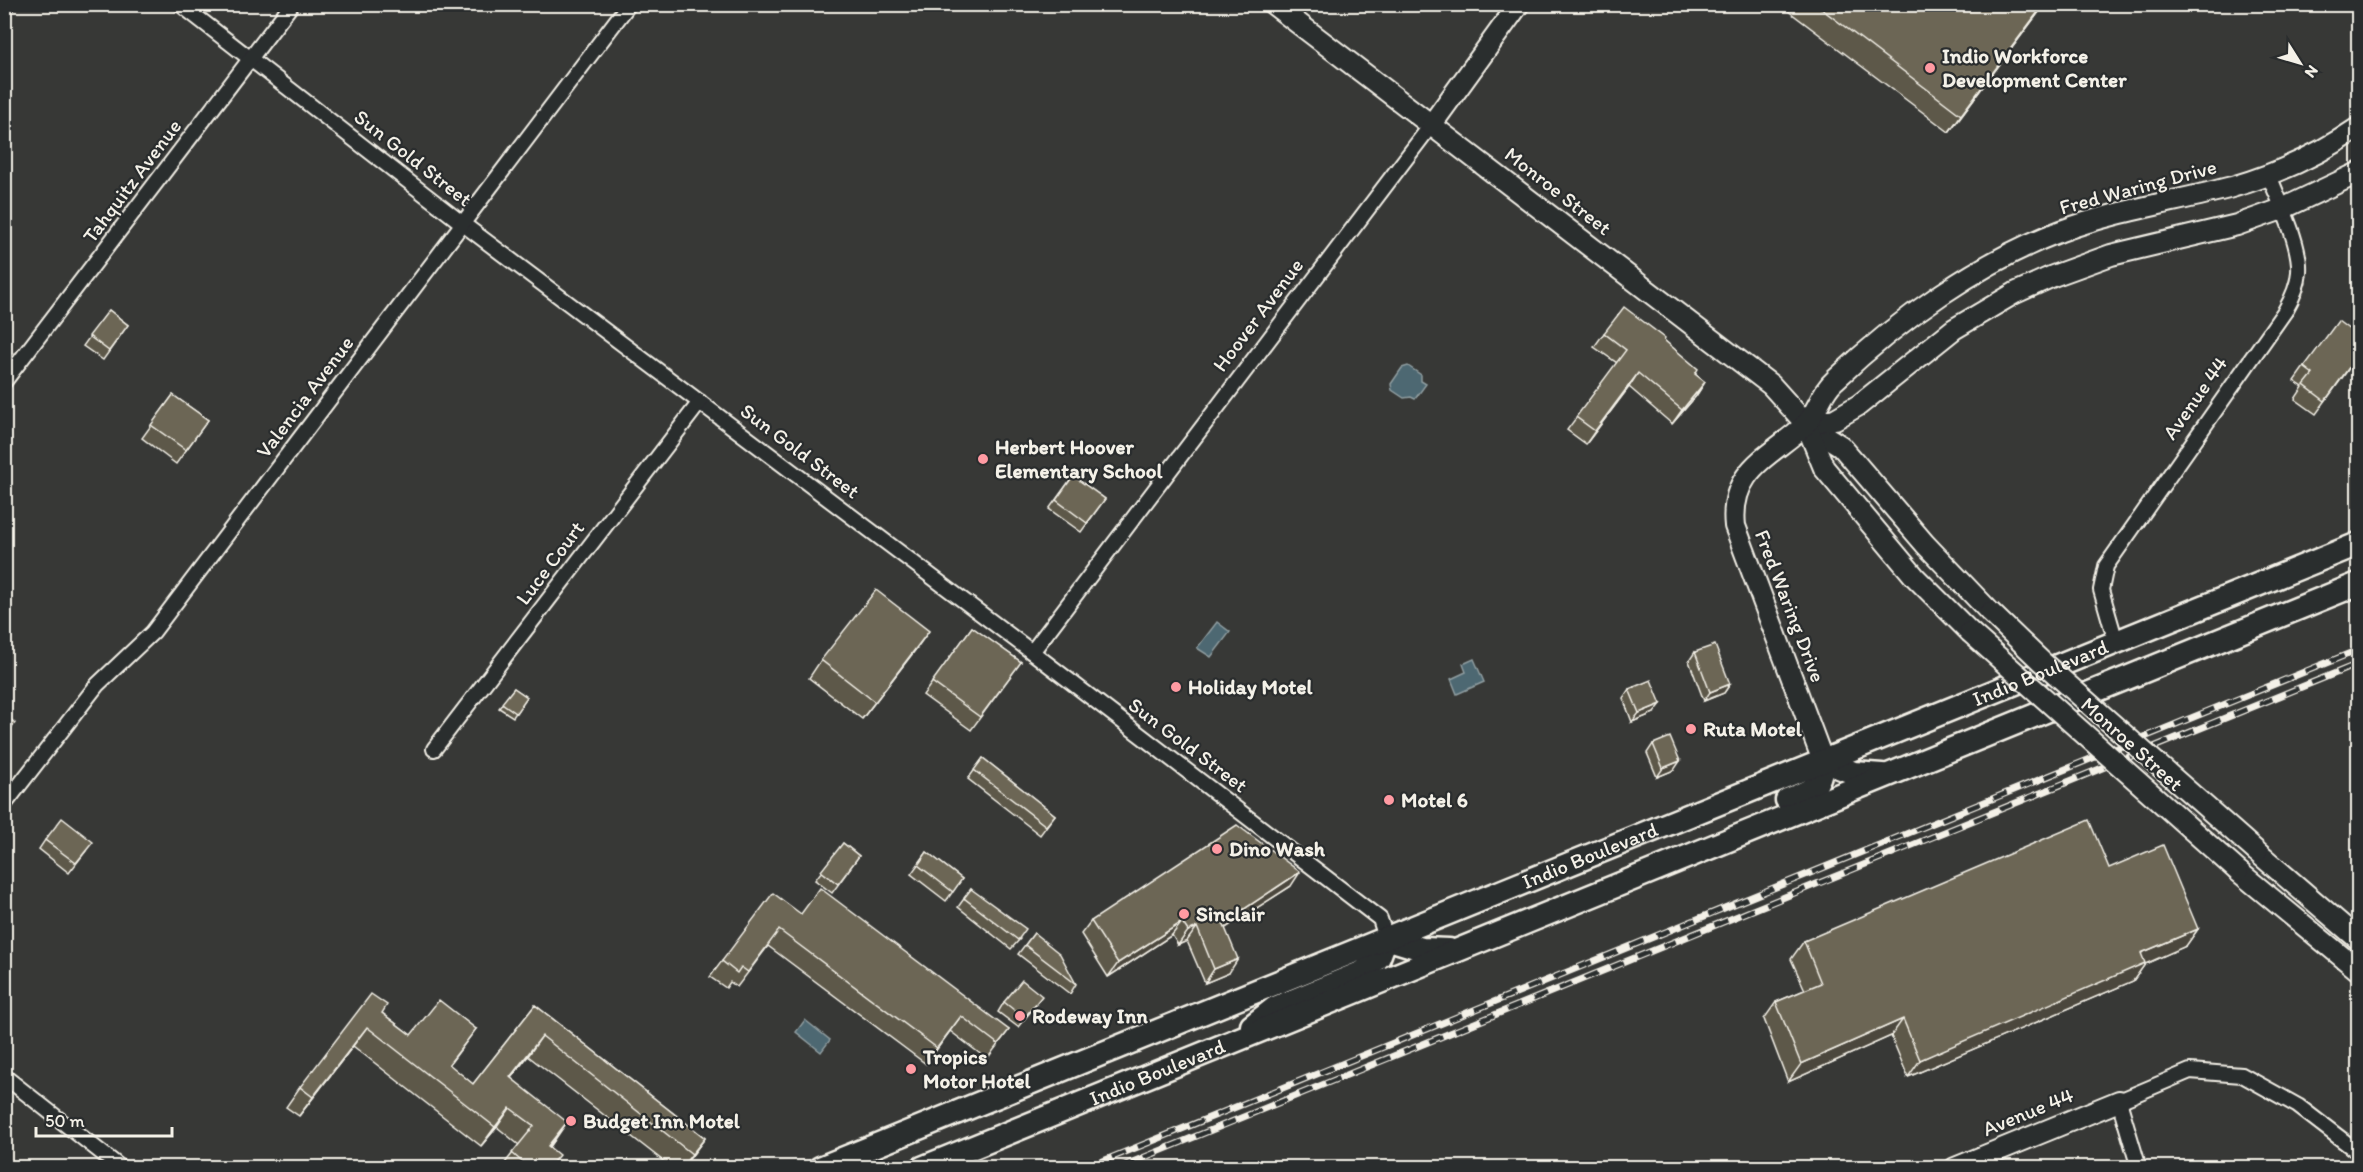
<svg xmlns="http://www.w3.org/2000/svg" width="2363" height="1172" font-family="Itim,sans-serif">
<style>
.water{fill:#4d6772;stroke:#909ea1;stroke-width:1.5}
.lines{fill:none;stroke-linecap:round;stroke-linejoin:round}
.street-casing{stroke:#f4f1e8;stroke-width:18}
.secondary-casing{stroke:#f4f1e8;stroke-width:24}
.primary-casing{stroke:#f4f1e8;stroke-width:27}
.street{stroke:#2a2d2e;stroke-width:14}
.secondary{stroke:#2a2d2e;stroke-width:20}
.primary{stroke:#2a2d2e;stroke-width:22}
.rail-casing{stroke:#f4f1e8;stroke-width:7}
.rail{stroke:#2a2d2e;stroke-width:4.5;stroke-dasharray:14;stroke-linecap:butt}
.secondary-bridge-casing{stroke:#f4f1e8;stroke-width:24;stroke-linecap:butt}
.secondary-bridge{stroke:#2a2d2e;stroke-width:20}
.wall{fill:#5d5849;stroke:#f4f1e8;stroke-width:1.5}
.shaded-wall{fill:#4c473c;stroke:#f4f1e8;stroke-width:1.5}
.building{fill:#6c6655;stroke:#f4f1e8;stroke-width:1.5}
.poi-dot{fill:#ff9aa2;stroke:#2a2d2e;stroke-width:2}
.labels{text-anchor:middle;stroke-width:4.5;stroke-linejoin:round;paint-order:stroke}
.poi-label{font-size:21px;font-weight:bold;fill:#f4f1e8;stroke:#2a2d2e;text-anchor:start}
.street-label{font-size:21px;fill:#f4f1e8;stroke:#2a2d2e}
</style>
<rect width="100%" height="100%" fill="#373836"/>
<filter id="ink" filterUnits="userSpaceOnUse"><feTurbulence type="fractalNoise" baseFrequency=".0167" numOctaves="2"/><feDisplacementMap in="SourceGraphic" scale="12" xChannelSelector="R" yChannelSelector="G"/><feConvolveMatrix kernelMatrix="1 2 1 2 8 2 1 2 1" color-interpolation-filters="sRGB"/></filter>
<g filter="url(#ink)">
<g class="water">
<polygon points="1408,366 1421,375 1421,381 1426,384 1415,399 1411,397 1404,398 1392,390 1391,384 1402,368"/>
<polygon points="1217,622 1230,632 1211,657 1197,648"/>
<polygon points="1474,659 1484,682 1457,694 1451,679 1466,672 1463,664"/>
<polygon points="805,1020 830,1040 821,1052 796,1032"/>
</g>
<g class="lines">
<defs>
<g id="street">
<polyline points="180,4 463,224 1032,652 1380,919 1386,938"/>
<polyline points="4,8 7,4"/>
<polyline points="4,382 292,4"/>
<path d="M2116 642 2101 590 2106 566 2285 311C2292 299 2298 286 2299 272 2301 244 2279 202 2269 175"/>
<polyline points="1032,652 1432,124"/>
<polyline points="434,749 700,402"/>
<polyline points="4,805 97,685 153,632 629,4"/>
<polyline points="4,1076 121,1168"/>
<polyline points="2139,1168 2119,1101 2190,1071 2242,1075 2298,1106 2358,1152"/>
</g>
<g id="secondary">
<polyline points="1273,4 1771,385 1806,424 1841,446 1925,544 1990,612"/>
<polyline points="1432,124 1519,4"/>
<polyline points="1806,424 1835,419 1859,405 1954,329 2015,293 2053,276 2111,255 2237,225 2282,209 2358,173"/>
<polyline points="1806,424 1824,468 1915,577 1970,632"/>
<path d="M1823 761 1735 526C1729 470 1770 457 1805 425 1817 413 1821 392 1835 380 1898 320 1979 262 2061 231 2116 211 2175 202 2232 187 2277 174 2320 154 2358 128"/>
<polyline points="2257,852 2358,939"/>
<polyline points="2238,871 2358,970"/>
<polyline points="1955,1168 2119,1101"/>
</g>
<g id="primary">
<path d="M1787 800C1812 790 1819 790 1823 761L1854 773 1882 775"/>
<polyline points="1386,938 1422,949 1449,950"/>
<polyline points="1252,1026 1275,1008 1363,972 1379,957 1386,938"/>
<path id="s1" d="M820 1168 2358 544"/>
<path id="s2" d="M922 1168 2358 584"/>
</g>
</defs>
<use href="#street" class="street-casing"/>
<use href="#secondary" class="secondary-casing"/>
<use href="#primary" class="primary-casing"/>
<use href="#street" class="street"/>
<use href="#secondary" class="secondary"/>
<use href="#primary" class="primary"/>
<defs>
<g id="rail">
<polyline points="1086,1168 2358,650"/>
<polyline points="1118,1168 2358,664"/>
</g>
</defs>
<use href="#rail" class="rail-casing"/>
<use href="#rail" class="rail"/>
<defs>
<g id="secondary-bridge">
<polyline points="1990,612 2042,662 2257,852"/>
<polyline points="1970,632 2238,871"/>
</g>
</defs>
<use href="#secondary-bridge" class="secondary-bridge-casing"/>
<use href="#secondary-bridge" class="secondary-bridge"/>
</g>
<g class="wall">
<polygon points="1779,4 2045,4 1949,132"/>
<polygon points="109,310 128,325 103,360 83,346"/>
<polygon points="1604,333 1664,340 1695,374 1705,382 1696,396 1672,424 1629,387 1586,444 1567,430 1617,363 1594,347"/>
<polygon points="2358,356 2316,414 2295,399 2303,387 2294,381 2304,367"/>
<polygon points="173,395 208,420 176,464 142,438"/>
<polygon points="1073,476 1105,499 1081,532 1049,509"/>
<polygon points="972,627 1021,662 971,730 923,695"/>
<polygon points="916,649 862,719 809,678 821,660"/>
<polygon points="1695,652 1730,684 1724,693 1704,701 1689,661"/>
<polygon points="514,688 527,697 513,717 499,708"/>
<polygon points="1629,689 1654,713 1632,722 1623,698"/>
<polygon points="1653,744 1674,770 1657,777 1647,753"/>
<polygon points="983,758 1055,815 1040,835 968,779"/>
<polygon points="45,840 86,851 69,873 39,849"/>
<polygon points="843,843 859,856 832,893 815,880"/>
<polygon points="927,852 962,879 946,901 911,874"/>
<polygon points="2109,868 2198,929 2186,946 2145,964 2133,981 1908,1077 1891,1036 1788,1082 1764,1019 1776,1002 1805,990 1791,959 1804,941"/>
<polygon points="1291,886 1225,928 1229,973 1205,983 1187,941 1178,945 1172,935 1108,977 1081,934 1091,921"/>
<polygon points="971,889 1020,939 1011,949 958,907"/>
<polygon points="801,914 1009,1030 987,1059 950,1031 926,1064 768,946 737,987 730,982 726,988 710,977 722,961"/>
<polygon points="1034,933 1076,984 1070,994 1018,954"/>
<polygon points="1004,1002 1036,1005 1018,1027 998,1012"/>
<polygon points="535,1005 705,1138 683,1167 671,1167 528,1056 511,1078 554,1141 550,1147 551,1167 502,1167 519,1145 497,1127 481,1146 353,1046 299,1116 286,1107 300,1087 382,1013 411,1035 476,1029 449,1065 473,1084"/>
</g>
<g class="shaded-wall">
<polygon points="2044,4 2045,4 1949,132 1961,115"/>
<polygon points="1638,373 1629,387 1586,444 1595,431"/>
<polygon points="1705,382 1696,396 1672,424 1682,410"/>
<polygon points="929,631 916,649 862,719 875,702"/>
<polygon points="1730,684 1724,693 1704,701 1710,692"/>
<polygon points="1661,704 1654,713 1632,722 1639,713"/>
<polygon points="1680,761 1674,770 1657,777 1663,768"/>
<polygon points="1300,872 1291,886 1213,936 1223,923"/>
<polygon points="1182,922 1172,935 1108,977 1118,963"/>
<polygon points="1197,927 1187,941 1178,945 1188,931"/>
<polygon points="2198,929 2186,946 2145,964 2133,981 1908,1077 1920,1060 2141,953"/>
<polygon points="1238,959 1229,973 1205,983 1214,969"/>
<polygon points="961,1016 950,1031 926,1064 937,1048"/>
<polygon points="1903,1019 1891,1036 1788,1082 1801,1064"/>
<polygon points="367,1027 353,1046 299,1116 313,1097"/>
<polygon points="542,1036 528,1056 496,1096 510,1077"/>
<polygon points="510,1108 497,1127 481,1146 495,1127"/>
<polygon points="567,1122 554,1141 535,1165 548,1146"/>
<polygon points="705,1138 691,1157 682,1167 692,1154"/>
</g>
<g class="building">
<polygon points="1815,4 2044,4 1961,115"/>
<polygon points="1624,307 1665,338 1664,340 1698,369 1695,374 1705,382 1682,410 1638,373 1595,431 1576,417 1626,350 1604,333"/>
<polygon points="109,310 128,325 109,351 89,336"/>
<polygon points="2338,321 2358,336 2358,355 2325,401 2304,385 2313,374 2304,367"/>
<polygon points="173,395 208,420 186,450 151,425"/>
<polygon points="1073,476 1105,499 1087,523 1056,500"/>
<polygon points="876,590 929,631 875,702 821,660"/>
<polygon points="972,627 1021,662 980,717 932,682"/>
<polygon points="1715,645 1730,684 1710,692 1695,652"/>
<polygon points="1651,680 1661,704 1639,713 1629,689"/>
<polygon points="514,688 527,697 516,713 502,703"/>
<polygon points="4,714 15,723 4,737"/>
<polygon points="1670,737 1680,761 1663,768 1653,744"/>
<polygon points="983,758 1055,815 1046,826 974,770"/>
<polygon points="62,818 93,842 76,863 45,840"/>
<polygon points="2089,820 2109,868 2163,845 2198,929 2141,953 2145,963 1920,1060 1903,1019 1801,1064 1776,1002 1821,983 1804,941"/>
<polygon points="1237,825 1300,872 1223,923 1238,959 1214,969 1197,927 1188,931 1182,922 1118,963 1091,921"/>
<polygon points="843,843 859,856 838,884 821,871"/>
<polygon points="927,852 962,879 953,892 918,865"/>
<polygon points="820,888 1009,1030 998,1044 961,1016 937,1048 779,930 748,972 741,967 737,973 722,961 773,893 801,914"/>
<polygon points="971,889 1026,929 1018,940 964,898"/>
<polygon points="1034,933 1060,954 1076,984 1025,945"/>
<polygon points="1022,980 1042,996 1024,1018 1004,1002"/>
<polygon points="371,994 387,1005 382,1013 411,1035 439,1000 476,1029 449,1064 473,1084 535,1005 705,1138 692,1154 542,1036 510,1077 567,1122 548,1146 559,1155 549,1167 528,1167 512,1153 534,1126 510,1108 495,1127 367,1027 313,1097 300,1087"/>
</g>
</g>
<g class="poi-dot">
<circle cx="1930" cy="68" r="6"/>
<circle cx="983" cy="459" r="6"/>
<circle cx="1176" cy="687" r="6"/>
<circle cx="1691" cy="729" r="6"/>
<circle cx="1389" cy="800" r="6"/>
<circle cx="1217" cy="849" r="6"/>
<circle cx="1184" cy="914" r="6"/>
<circle cx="1020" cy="1016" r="6"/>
<circle cx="911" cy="1069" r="6"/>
<circle cx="571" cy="1121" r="6"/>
</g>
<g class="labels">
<g class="poi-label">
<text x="1942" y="63">Indio Workforce<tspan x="1942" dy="24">Development Center</tspan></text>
<text x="995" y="454">Herbert Hoover<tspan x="995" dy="24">Elementary School</tspan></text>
<text x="1188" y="694">Holiday Motel</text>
<text x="1703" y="736">Ruta Motel</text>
<text x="1401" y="807">Motel 6</text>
<text x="1229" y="856">Dino Wash</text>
<text x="1196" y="921">Sinclair</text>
<text x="1032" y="1023">Rodeway Inn</text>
<text x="923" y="1064">Tropics<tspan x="923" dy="24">Motor Hotel</tspan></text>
<text x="583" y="1128">Budget Inn Motel</text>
</g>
<g class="street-label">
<text transform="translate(413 158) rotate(38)" y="7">Sun Gold Street</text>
<text transform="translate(132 181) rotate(-53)" y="7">Tahquitz Avenue</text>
<text transform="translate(2138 187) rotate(-15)" y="7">Fred Waring Drive</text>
<text transform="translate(1558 191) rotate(38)" y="7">Monroe Street</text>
<text transform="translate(1258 315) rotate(-53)" y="7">Hoover Avenue</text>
<text transform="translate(305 397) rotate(-53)" y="7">Valencia Avenue</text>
<text transform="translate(2195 398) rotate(-55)" y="7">Avenue 44</text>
<text transform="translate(800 451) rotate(37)" y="7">Sun Gold Street</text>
<text transform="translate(550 563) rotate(-53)" y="7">Luce Court</text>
<text transform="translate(1790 606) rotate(69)" y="7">Fred Waring Drive</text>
<text dy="7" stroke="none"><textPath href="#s1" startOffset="1317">Indio Boulevard</textPath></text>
<text transform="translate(2132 744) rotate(42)" y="7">Monroe Street</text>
<text transform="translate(1188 745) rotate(37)" y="7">Sun Gold Street</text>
<text dy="7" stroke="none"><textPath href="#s1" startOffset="831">Indio Boulevard</textPath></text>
<text dy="7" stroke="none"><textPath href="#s2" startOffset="254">Indio Boulevard</textPath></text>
<text transform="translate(2028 1112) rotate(-22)" y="7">Avenue 44</text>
</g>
</g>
<rect width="2363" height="1172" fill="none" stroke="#2a2d2e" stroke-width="24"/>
<rect x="12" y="12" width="2339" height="1148" fill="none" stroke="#f4f1e8" stroke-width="2" filter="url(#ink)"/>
<g transform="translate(2300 63) rotate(127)" stroke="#2a2d2e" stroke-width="4.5" paint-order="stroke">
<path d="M0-4.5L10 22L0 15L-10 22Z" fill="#f4f1e8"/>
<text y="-9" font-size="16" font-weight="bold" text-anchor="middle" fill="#f4f1e8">N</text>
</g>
<path d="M36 1127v9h136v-9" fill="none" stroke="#f4f1e8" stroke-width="3"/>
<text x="45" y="1127" font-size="18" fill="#f4f1e8" stroke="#2a2d2e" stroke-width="4.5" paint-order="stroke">50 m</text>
</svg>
